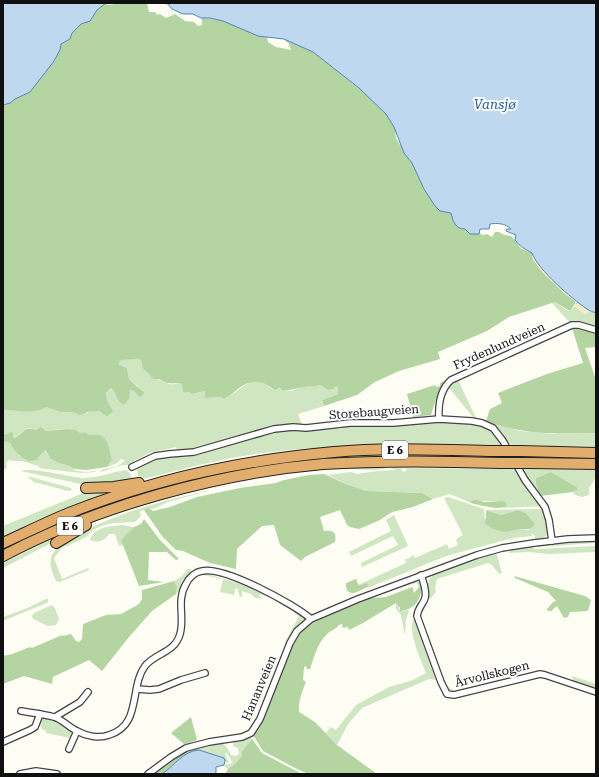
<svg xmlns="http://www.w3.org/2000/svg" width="599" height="777" font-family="'Roboto Serif',serif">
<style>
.green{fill:#d0e5c1}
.forest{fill:#b4d4a2}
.sand{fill:#f4eec6}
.water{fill:#bfd8ef;stroke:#4f86bd}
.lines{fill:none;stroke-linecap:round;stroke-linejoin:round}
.street-casing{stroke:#434343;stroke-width:8}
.highway-casing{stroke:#212121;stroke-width:12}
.street{stroke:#fff;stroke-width:5.5}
.highway{stroke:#e2ae6e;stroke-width:10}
.highway-bridge-casing{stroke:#212121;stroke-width:12;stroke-linecap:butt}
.highway-bridge{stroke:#e2ae6e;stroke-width:10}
.labels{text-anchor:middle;stroke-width:4;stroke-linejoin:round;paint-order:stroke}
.shield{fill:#fff;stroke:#585858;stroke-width:1}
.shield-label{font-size:11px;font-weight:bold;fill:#101010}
.street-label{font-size:12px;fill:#101010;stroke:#fff}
.water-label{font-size:13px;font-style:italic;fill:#285a93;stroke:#fff}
</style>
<rect width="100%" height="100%" fill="#fefdf4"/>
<g class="green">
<polygon points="555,302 568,311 570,311 574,306 585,314 590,311 596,313 596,327 579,323 570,323 552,303"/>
<path d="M140 359C143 364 145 370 148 374 149 375 166 383 169 384 173 385 177 383 182 384L183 387 192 394 205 391V398L221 397 224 399C243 391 251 370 273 390 283 387 285 391 292 391 295 390 298 388 301 387 308 386 313 387 320 385L328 390 336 386 339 388 338 394 322 400 324 406 298 414 302 425H292L192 451 177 450 176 447 149 453 134 461V464C129 466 125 464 120 466 113 467 107 471 100 472L101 470C109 468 120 467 125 460L121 459 117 463 107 467 112 460C108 443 109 434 89 435L85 432 80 433C70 427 57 430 46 431L43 429 36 430 29 428 24 430 15 438 12 435H3V410L24 411 46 407 60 412H72L79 415 94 411H99L102 413 107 401 106 393 112 388 116 396 128 394 130 390 139 387 129 379 127 368 118 364 121 360Z"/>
<polygon points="458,380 476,418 472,416 450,389 448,390 446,395 444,394 451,383"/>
<path d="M460 421 480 425 491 429 503 445C423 445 343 443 263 453 221 458 180 470 139 480L137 471V468L143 462 148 460 176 455H191L271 432 287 430H309L330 428 341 429 346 426H360L366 427 411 423Z"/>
<polygon points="492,423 520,431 553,434 596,433 596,447 512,445 509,444 497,427"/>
<path d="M3 441 10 443 12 447 20 456H40L44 450 51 459 58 463 67 465 76 471 86 472 95 471 96 472 81 473 39 468V466C33 465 30 463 26 462 20 460 16 462 9 460L6 463 7 468 3 470Z"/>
<path d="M376 454 501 456V457L227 474 3 551V548C42 530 80 512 121 499 204 472 290 458 376 454Z"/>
<polygon points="514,456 596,457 596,461 515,459"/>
<path d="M354 468H401L402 471 404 472 407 470V469L402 468 516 469 542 506 503 508 507 506 502 501H471V503L450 494 433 499 422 493 367 491 348 485 328 475 351 472 357 474 377 471 396 470C389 466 381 470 374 470 365 470 357 469 348 469Z"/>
<polygon points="521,469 596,470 596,477 589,488 589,495 582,497 575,495 573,492 577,490 575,486 551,472 536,478 536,484 540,496"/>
<path d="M126 470 130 473 133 481 99 485 81 484 21 471C32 467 68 477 83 478 98 478 111 472 126 470Z"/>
<polygon points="27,476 71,488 72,490 68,491 34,482"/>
<path d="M211 490 168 502 156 508 140 511 141 516 135 522 113 523 101 526 93 530 86 537 78 541 62 548 54 558 62 579 88 568 89 570 60 582 56 581C52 572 47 561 54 552 58 546 64 543 70 539 111 514 165 500 211 490Z"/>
<polygon points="86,492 109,492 53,513 3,536 3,526"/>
<polygon points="448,497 484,509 485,519 484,521 507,532 516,529 528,530 535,524 526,513 518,510 501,515 486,510 542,509 547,520 548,534 543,538 535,539 535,536 531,533 532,536 514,538 498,542 446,556 365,589 367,587 359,586 358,585 406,563 405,559 408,559 413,555 415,558 447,544 449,549 458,545 456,539 463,535 444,498"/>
<polygon points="394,515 408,546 362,567 361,563 398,545 393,536 351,556 349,552 391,531 386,520"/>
<path d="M122 525 134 527 122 540 123 545 119 546 115 534H109C104 542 98 543 90 540 94 527 111 526 122 525Z"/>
<polygon points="55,538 53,542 3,568 3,563"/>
<polygon points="575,542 596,542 596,543 537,547 537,545"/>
<polygon points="533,546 534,549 537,549 596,546 596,552 549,554 529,552 509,553 510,549"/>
<path d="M494 553 497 555 502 573 499 574 492 565 488 563 437 579 435 588 436 592 430 599C426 593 426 581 432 576 440 568 482 557 494 553Z"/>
<polygon points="188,569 190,569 192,573 179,591 176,594 177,587 174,581 181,577"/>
<polygon points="203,573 245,585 275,599 260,594 259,596 262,598 255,598 251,594 242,591 242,597 240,597 237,588 235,589 234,595 220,592 223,579 203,575 194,578 194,577"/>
<path d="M415 581 419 582 421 587H419L417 583C398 587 380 595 362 602 339 611 316 620 297 636L309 624 321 617 349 605Z"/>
<polygon points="46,599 48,599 48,602 44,604 3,621 3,617 25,609"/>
<polygon points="396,603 398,605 400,611 408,610 409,611 406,619 405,636 401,615 396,609"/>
<polygon points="52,605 55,608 59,619 56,625 48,626 33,619 32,616 34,613"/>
<polygon points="424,605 426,605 421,617 447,686 454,691 529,672 456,692 449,690 444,684 421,622 421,613"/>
<polygon points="290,608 300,614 304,619 303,622 294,631 286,645 285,644 286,640 299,616"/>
<path d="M414 618 415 619 436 680 429 679 362 708 348 724 337 745 326 733 331 727 336 730 356 705 389 687 413 680 426 673C421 659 407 632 414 618Z"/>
<polygon points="572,676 596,684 596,688 573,681"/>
<path d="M45 717C54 719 77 726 70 738L46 733V731L42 729 40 724V719Z"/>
<polygon points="250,737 252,739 242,751 241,757 235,764 228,769 224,766 225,765 233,763 232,762 227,753 225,754 229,763 225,762 223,765 216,767 193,751 196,747 221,742 226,746 231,755 236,756 239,754 238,748 233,746 233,743"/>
</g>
<g class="forest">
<path d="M106 3 108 5 122 3H147L149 12H155L157 15 160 14 166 18 175 14 185 21 194 22 198 26 202 25V18C210 19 216 19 224 21 239 24 252 37 267 37L268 42 276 47 291 50 289 44 284 39 313 52 362 91 387 115 395 129 396 138 400 145 401 143 404 153 412 163 425 191 435 206 444 211 451 213 455 224 460 228 466 229 470 234H478L480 233 482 235 487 234 492 237 495 232H499L504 235 511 236 517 243 520 248 532 253 533 260 545 274 564 293 576 302 570 311 555 302 509 317 487 331 438 352 440 359 399 371 375 382 357 395 324 406 322 400 338 394V388L336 386 333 389 328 390 320 385C314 387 310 386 304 387 295 388 291 391 282 390L280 388 274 390C262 380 252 379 239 388 234 392 230 396 224 399L221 397 205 398V391L192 394 189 392H183L182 384C171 382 170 386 159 379H154C149 375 146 371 142 367V363L140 359 121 360 118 364 127 368 129 379 144 393 142 396 140 397 133 390H130L129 399 124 405C115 399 117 394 111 388L106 393 107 401 113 411 110 414 107 416 99 411 87 412 84 414 79 415 72 412H60L46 407C33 415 18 410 3 410V105L10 103 15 99 30 92 54 61 61 44 70 39 72 33 81 24 91 20 97 10Z"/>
<path d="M577 327 596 331V347L585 348 596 380V433C558 434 523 435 486 421L490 409 502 403 498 393 547 374 583 363 572 328Z"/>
<path d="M448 379C439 389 435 401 431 415L413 417 407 394 435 385 436 387 440 386V383Z"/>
<path d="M41 427 46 431 67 429 76 430 80 433 85 432 89 435C109 433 108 444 112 460L107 467 87 470 74 469 67 465 58 463 51 459 45 450 36 460 29 461C21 458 13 450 10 443L3 441V435L8 434 11 432 13 433V437L15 438C24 432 24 426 36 430Z"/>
<polygon points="551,472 575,486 577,488 577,490 573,492 540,496 536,484 536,478"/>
<path d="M324 474 348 485 367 491 422 493 433 499 413 507 392 512 380 520 359 529 350 527 347 525 340 510 320 517 324 531C333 530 337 532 335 542L305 557 301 561 280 545 274 525 262 526 237 549 236 569 210 563 183 551 176 550 162 536 144 510 148 508 153 511 170 507 197 497 240 488 276 483 284 480 309 475Z"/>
<path d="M475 500 485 502 502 501 506 503 507 506C497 511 481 505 471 503V501Z"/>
<path d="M486 510 501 515 518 510 526 513 535 524C530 532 523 528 515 530 512 530 509 532 506 532 498 531 487 528 484 521L486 518Z"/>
<polygon points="144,519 160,540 179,559 176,560 167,552 149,552 148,580 164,582 139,586 121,540 134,527 141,524"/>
<polygon points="514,576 585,596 591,600 588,611 570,612 568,617 564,618 557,606 551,611 548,611 547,609 553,602 556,601 548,592 515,578"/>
<path d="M356 579 359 586 367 583 368 586C361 591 345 600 346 583Z"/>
<polygon points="174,581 177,587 176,594 152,611 129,637 102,671 89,660 53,677 52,684 24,676 3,684 3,656 12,654 30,647 32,648 62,635 63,636 71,634 76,641 79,642 82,639 83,624 106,615 121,614 132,608 139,604 142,599 142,590"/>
<path d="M412 587 413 588 414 593 419 587H421C422 601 413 610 400 611V608L396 603 363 623 349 630 348 627 343 628 342 624 339 625C335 630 331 630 327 634 317 644 314 657 310 669H307L306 666 304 667 303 680 306 682C302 692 298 702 299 712L315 722 337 745 377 774H308L295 768 263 751 253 735 260 726 292 644 297 636 309 626 331 614 371 598 386 597Z"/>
<polygon points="191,717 197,740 185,745 171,733"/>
<polygon points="252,739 262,753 302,774 225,774 228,769 235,764 241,757 242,751"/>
<path d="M196 747 197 750C182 753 173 766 162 774H153L178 756Z"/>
</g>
<path class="sand" d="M533 255C538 270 575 302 590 311L585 314 574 306 576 301C565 294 533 268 533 255Z"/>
<g class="water">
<polygon points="3,3 106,3 97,10 90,21 81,24 72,33 70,39 61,44 60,50 54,61 30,92 15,99 10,103 3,105"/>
<path d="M163 3H596V313C593 312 590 311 587 309 571 298 539 271 532 253 524 248 521 248 515 240L516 235 506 231 507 229H511C505 223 497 223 490 224L489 229H480L479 234H470L465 229C455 229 453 221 451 213L440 211 435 206 424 189 412 163 404 153 394 127 386 114 359 88 313 52 284 39 258 36 223 21 210 18H201L193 14H183L172 9 168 4Z"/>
<path d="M199 750 224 758 225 761 224 765 216 767V774H162C174 766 183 751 199 750Z"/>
</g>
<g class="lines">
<defs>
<g id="street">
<path d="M439 419C438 404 440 390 451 380L572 325H579L596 330"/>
<polyline points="132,467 155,456 169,454 194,452 274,429 293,427 306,428 350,423 393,423 439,419 472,421 482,423 493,428 503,441 525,480 545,507 549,520 552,541"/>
<path d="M421 575C423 581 427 591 425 598 423 605 418 607 417 616L441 682 447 694 454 695 540 674 545 675 596 692"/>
<polyline points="137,689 150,690 159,689 181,680 205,673"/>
<path d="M21 711C32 713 43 714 54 717 63 720 69 727 77 731 86 736 99 739 109 735 142 725 129 688 145 666 155 653 175 653 180 634 185 617 176 601 186 584 189 578 195 572 202 571 224 566 294 604 311 619"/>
<polyline points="55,717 80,702 88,692"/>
<polyline points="3,742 30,730 35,727 40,714"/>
<polyline points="69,749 77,731"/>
<polyline points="20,774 36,771 57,774"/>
<polyline points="148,774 171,757 186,748 209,742 242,737 251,733 260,719 290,643 297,631 311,619 358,599 477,555 502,548 534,543 568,539 596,538"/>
</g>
<g id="highway">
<polyline points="521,451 596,453"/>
<polyline points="528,463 596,464"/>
<polyline points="86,488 114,487 139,483"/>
<path d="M3 543C25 533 47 522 69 513 154 479 243 460 334 452 387 447 441 450 495 451"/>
<polyline points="56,543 86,525"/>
<path d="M3 556C97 506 218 473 323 464 383 460 442 461 501 463"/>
</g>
</defs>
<use href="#street" class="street-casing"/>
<use href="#highway" class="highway-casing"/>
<use href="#street" class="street"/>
<use href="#highway" class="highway"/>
<defs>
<g id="highway-bridge">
<polyline points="495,451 521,451"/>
<polyline points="501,463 528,463"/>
</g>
</defs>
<use href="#highway-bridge" class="highway-bridge-casing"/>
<use href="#highway-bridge" class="highway-bridge"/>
</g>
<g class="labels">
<g class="shield">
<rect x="382" y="441" width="26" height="18" rx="3"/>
<rect x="57" y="517" width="26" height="18" rx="3"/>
</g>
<g class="shield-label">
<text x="395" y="454">E 6</text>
<text x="70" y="530">E 6</text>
</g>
<g class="street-label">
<text transform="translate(499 346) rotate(-24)" y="4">Frydenlundveien</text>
<text transform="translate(374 412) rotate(-4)" y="4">Storebaugveien</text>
<text transform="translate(492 674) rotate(-14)" y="4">Årvollskogen</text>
<text transform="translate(259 688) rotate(-67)" y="4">Hananveien</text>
</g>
<g class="water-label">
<text x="495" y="109">Vansjø</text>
</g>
</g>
<rect width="599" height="777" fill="none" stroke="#101010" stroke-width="8"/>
</svg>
